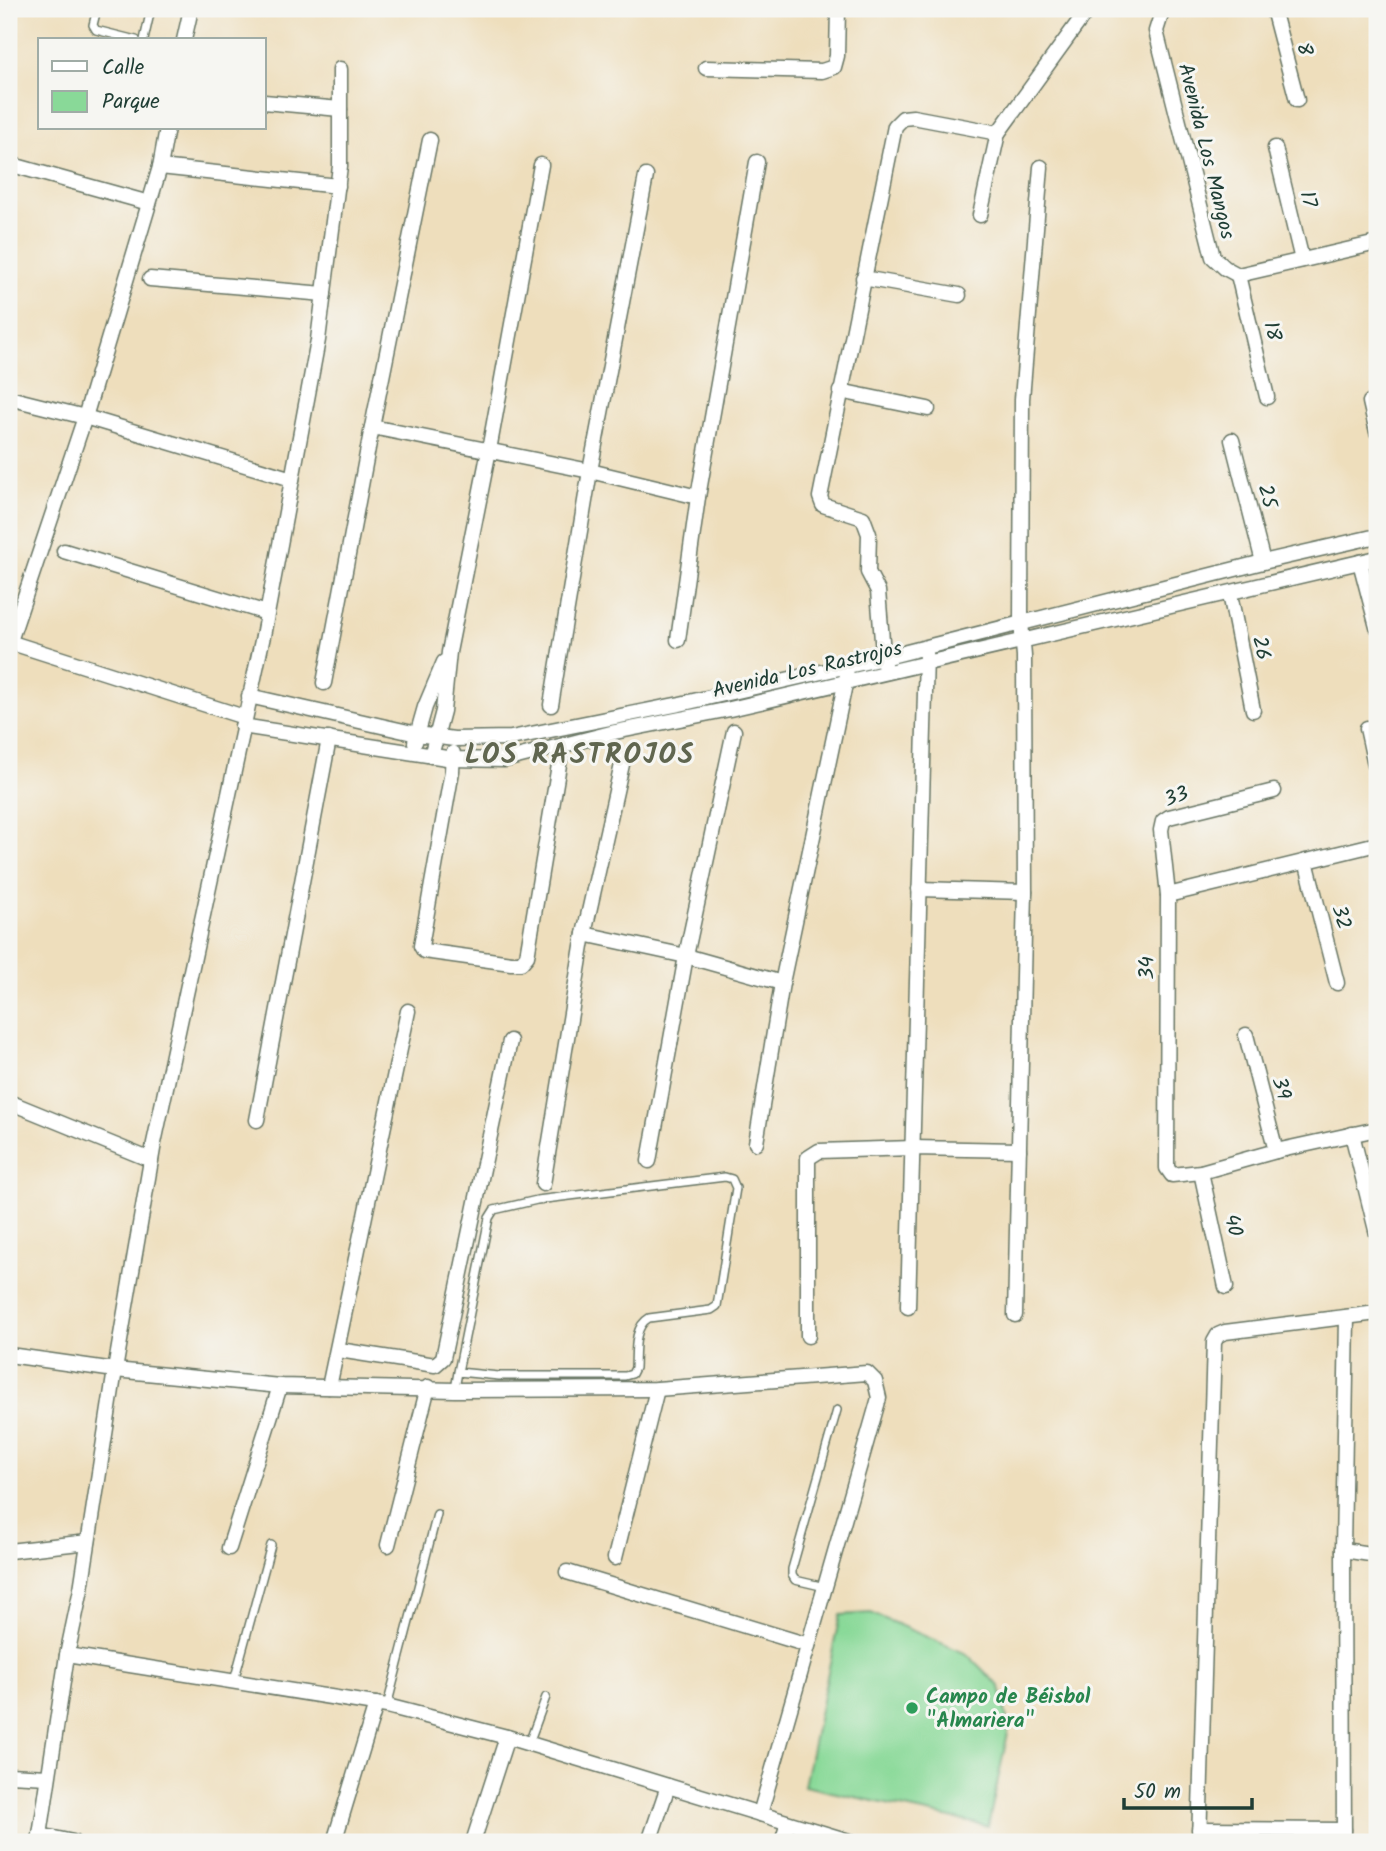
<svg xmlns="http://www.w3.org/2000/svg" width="1386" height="1851" font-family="Kalam,sans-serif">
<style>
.green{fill:#89d998;stroke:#548b66;stroke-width:2}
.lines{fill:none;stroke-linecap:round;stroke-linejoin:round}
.service-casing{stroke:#677564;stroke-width:10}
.minor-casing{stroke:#677564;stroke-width:17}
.service{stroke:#fff;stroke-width:7}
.minor{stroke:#fff;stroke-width:14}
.leisure-dot{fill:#2e9e5b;stroke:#f6f6f2;stroke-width:2.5}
.labels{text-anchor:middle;stroke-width:6;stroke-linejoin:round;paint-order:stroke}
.street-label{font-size:21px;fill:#1f3d34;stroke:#f6f6f2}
.leisure-label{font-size:21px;font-weight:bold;fill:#27864d;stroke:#f6f6f2;text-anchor:start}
.district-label{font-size:28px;font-weight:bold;letter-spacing:2px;fill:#60664f;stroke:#f6f6f2}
</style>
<rect width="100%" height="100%" fill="#f6f6f2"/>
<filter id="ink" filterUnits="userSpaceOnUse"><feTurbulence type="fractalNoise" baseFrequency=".0143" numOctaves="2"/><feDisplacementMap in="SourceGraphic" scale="14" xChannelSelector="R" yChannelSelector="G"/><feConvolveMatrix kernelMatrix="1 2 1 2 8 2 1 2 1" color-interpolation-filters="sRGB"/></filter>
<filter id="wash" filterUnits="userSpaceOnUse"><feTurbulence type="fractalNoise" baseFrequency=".00686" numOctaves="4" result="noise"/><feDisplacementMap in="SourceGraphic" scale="28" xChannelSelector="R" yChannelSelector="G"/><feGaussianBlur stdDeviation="1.57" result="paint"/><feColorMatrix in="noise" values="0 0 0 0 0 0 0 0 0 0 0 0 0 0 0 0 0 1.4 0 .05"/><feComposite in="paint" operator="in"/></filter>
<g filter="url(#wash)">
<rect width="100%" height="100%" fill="#eedebc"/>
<polygon class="green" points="871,1613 967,1654 1000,1687 1009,1728 988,1826 804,1786 840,1615"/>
</g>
<g filter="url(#ink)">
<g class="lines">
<defs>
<g id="service">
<polyline points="97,9 93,25 96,30 136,40"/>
<polyline points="144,40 151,9"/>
<path d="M455 1389 458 1372 489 1218 494 1210 537 1200 725 1177 732 1179 736 1188 717 1306 711 1310 649 1318C633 1327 636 1352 635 1368L632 1374 625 1376H499L458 1372"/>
<polyline points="825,1587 795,1580 792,1575 792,1569 837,1410"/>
<polyline points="234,1681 271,1545"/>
<polyline points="387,1706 437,1514"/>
<polyline points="529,1743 546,1697"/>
</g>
<g id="minor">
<polyline points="1163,9 1156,31 1213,257 1225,268 1238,275 1377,243"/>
<polyline points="1273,9 1297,100"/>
<polyline points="184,40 191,9"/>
<polyline points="706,68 822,71 834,67 837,56 838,9"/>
<polyline points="264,102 340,109"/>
<polyline points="998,133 1088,9"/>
<polyline points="1275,148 1302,260"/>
<polyline points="9,164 149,203"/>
<polyline points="160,167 338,186"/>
<polyline points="1238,275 1267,397"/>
<polyline points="863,278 959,295"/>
<polyline points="150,279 324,294"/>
<polyline points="840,391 928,409"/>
<polyline points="9,398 85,417 292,479"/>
<polyline points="1370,402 1377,432"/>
<polyline points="372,427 590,471 698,497"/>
<polyline points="1232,440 1263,562"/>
<polyline points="64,551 267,613"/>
<polyline points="1360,562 1377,627"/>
<polyline points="1230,594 1253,710"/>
<polyline points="678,640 698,497 757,162"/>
<polyline points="9,642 244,717"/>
<polyline points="9,644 85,417 160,167 167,128"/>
<polyline points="884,665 878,591 868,572 869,534 863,518 823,505 820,497 895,126 903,118 913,117 998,133 980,215"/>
<polyline points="324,683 372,427 430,140"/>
<polyline points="249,696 417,734 454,739 511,738 680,704 883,658 1263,562 1377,536"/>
<polyline points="551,705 590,471 646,176"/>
<polyline points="242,726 453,759 505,760 615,732 730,709 1377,558"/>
<polyline points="1367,728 1377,774"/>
<polyline points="415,742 425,707 444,662"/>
<polyline points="453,753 452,771 421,946 424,951 511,963 521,963 527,956 562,747"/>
<polyline points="431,756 443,711 449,652 489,450 541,165"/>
<polyline points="1274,791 1169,817 1163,821 1161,830 1168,895 1167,1168 1172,1175 1201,1172 1276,1151 1377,1129"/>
<polyline points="1306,861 1337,983"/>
<polyline points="919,889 1025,892"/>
<polyline points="1168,895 1377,844"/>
<polyline points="584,934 686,956 782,983"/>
<polyline points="1246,1035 1276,1151"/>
<polyline points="9,1102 151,1160"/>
<polyline points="257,1120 329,739"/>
<polyline points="1352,1134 1377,1234"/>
<polyline points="756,1143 782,983 847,675"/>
<polyline points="649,1161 686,956 734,731"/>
<polyline points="1201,1172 1226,1287"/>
<polyline points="543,1184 584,934 623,760"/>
<polyline points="908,1307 926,656"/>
<polyline points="1015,1315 1025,892 1024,656 1021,622 1022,399 1041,167"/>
<polyline points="808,1336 808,1158 819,1151 913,1148 1019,1150"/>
<polyline points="339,1350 435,1365 443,1358 510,1041"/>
<polyline points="9,1355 115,1370 280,1386 455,1390 657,1389 867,1373 875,1381 879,1398 760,1814"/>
<polyline points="329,1387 408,1011"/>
<polyline points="388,1545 428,1387"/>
<polyline points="229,1548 280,1386"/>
<polyline points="1343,1550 1377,1555"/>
<polyline points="9,1551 88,1542"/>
<polyline points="615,1558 657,1389"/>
<polyline points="567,1572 808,1645"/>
<polyline points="67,1655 387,1706 507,1737 852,1842"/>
<polyline points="9,1775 48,1777"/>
<polyline points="1199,1829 1344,1830"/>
<polyline points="40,1835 73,1842"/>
<polyline points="39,1842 67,1655 81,1589 115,1370 154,1143 263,636 318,340 340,166 340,69"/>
<polyline points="334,1842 376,1704"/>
<polyline points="473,1842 507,1737"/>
<polyline points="649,1842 668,1786"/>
<polyline points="782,1842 788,1823"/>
<polyline points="1199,1842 1214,1342 1218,1335 1225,1332 1377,1313"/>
<polyline points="1344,1842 1343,1550 1347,1317"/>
</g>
</defs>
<use href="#service" class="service-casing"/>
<use href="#minor" class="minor-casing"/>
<use href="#service" class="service"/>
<use href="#minor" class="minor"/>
</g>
</g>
<circle class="leisure-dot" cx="912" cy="1708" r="7"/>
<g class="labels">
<g class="street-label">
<text transform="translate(1305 49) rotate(75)" y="7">8</text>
<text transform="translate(1207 151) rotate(76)" y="7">Avenida Los Mangos</text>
<text transform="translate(1309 199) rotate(77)" y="7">17</text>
<text transform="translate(1273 331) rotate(77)" y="7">18</text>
<text transform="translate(1268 496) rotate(76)" y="7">25</text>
<text transform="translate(1262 648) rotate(79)" y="7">26</text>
<text transform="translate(807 669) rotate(-13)" y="7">Avenida Los Rastrojos</text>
<text transform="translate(1176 796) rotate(-19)" y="7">33</text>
<text transform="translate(1342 917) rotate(76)" y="7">32</text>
<text transform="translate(1146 968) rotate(-90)" y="7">34</text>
<text transform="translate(1282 1088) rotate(75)" y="7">39</text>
<text transform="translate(1234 1225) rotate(78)" y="7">40</text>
</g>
<g class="leisure-label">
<text x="926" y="1703">Campo de Béisbol<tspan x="926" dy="24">"Almariera"</tspan></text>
</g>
<g class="district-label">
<text x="580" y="763">LOS RASTROJOS</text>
</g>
</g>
<rect width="1386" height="1851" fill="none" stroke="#f6f6f2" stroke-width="35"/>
<rect x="38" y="38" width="228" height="91" fill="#f6f6f2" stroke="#a0aca6" stroke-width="2"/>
<rect x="52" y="61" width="35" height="10" fill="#ffffff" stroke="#a0aca6" stroke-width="2"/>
<text x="102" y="74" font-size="21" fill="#1f3d34">Calle</text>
<rect x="52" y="91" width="35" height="21" fill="#89d998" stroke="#a0aca6" stroke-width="2"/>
<text x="102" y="108" font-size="21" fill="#1f3d34">Parque</text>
<path d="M1124 1798v10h128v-10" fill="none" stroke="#1f3d34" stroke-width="3.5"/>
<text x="1134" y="1798" font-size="21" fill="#1f3d34" stroke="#f6f6f2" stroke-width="5" paint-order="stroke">50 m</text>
</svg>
